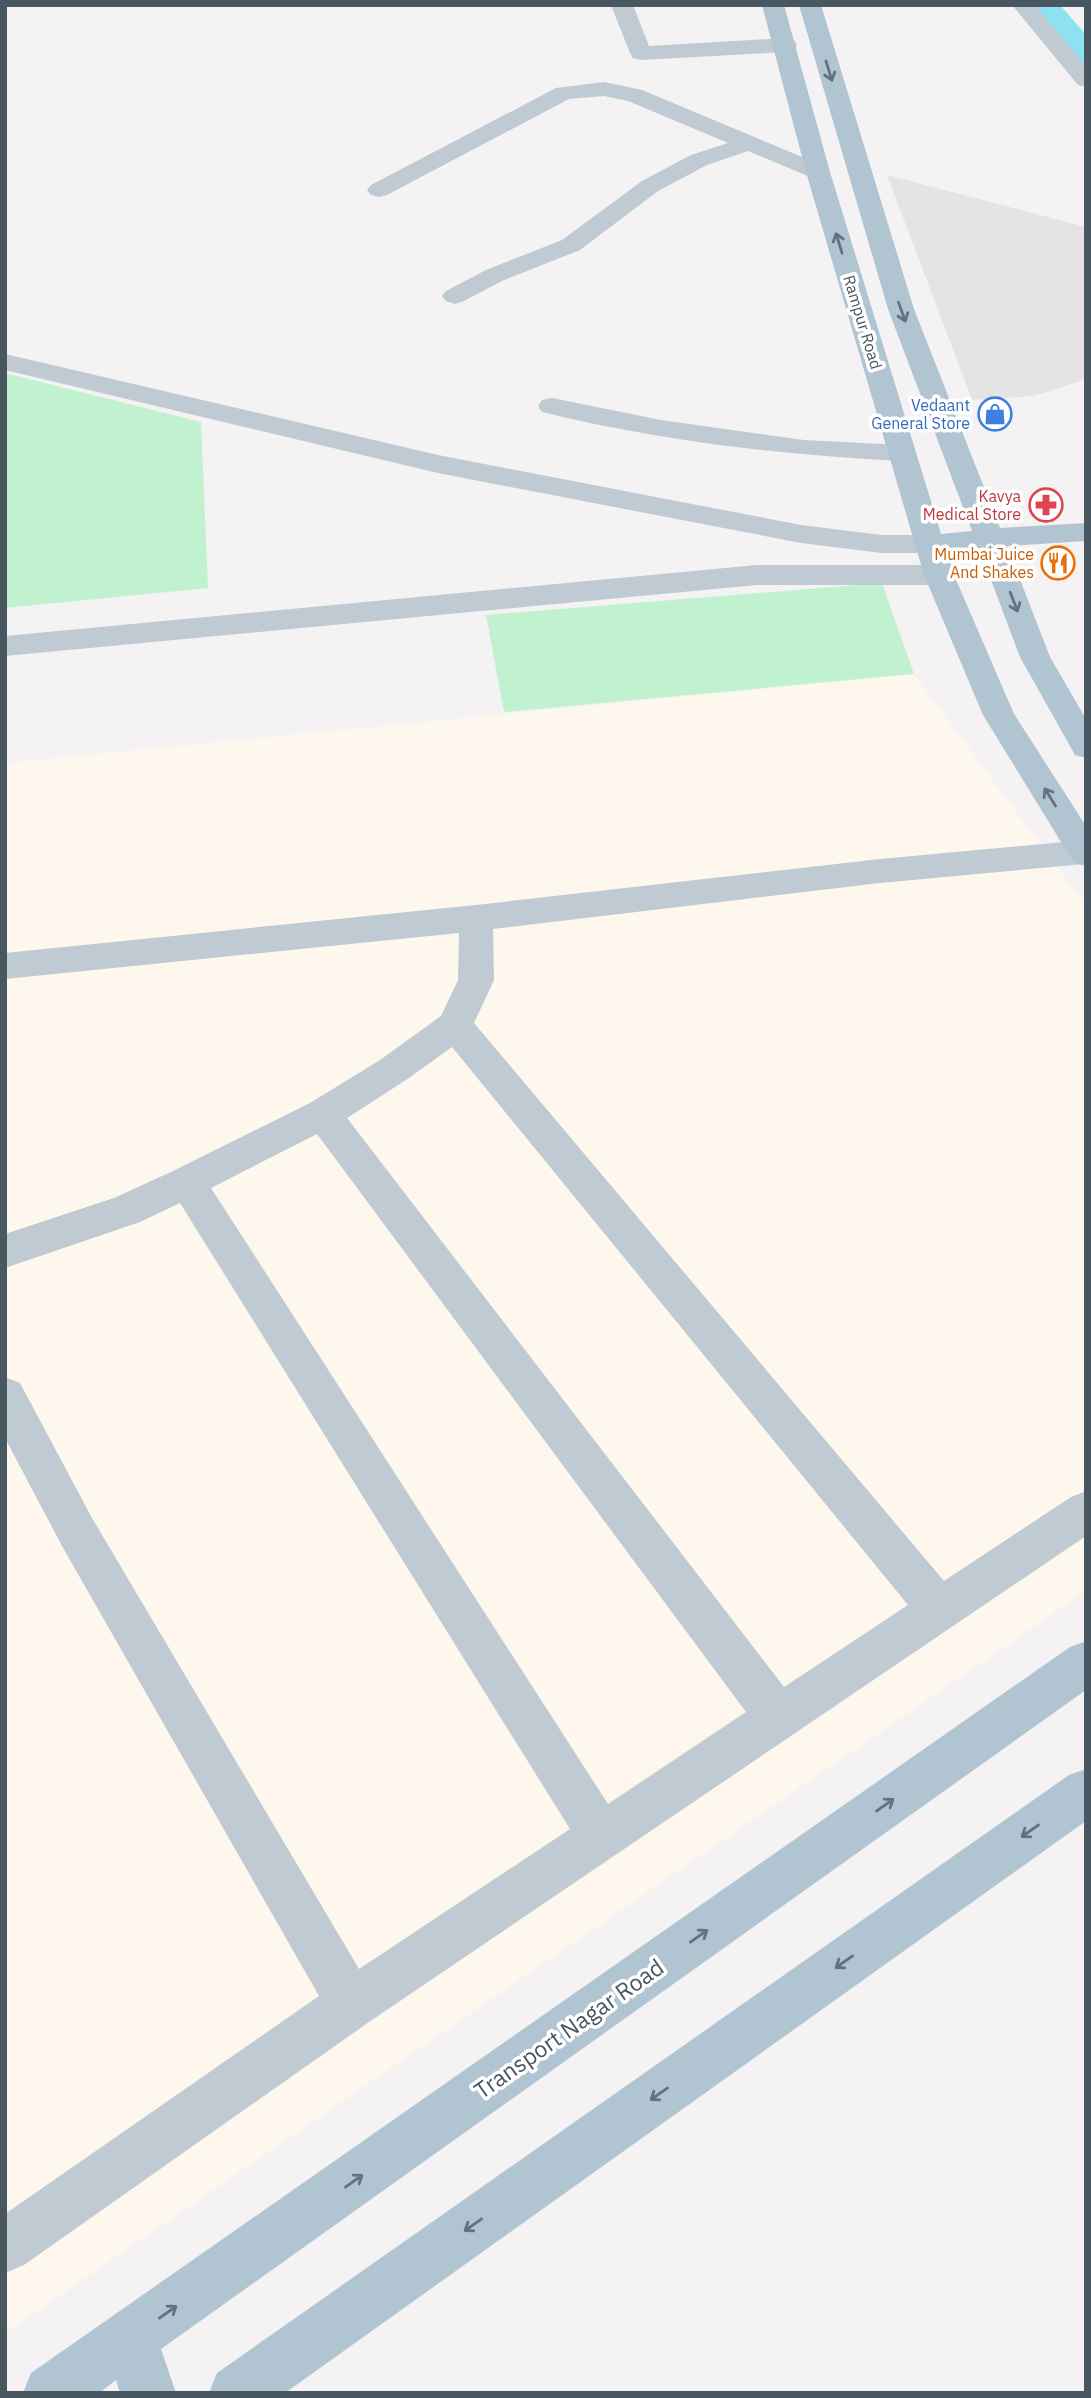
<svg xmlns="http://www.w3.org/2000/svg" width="1091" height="2398" font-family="'IBM Plex Sans',sans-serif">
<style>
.commercial{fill:#fdf7ed}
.education{fill:#e5e3e4}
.green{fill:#c1f2d0}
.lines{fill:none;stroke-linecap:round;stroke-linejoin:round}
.canal{fill:#8ce2f0;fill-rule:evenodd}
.minor{fill:#c0cad2;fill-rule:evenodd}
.major{fill:#b1c4d1;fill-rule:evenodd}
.oneway{stroke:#63727d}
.labels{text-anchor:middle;stroke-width:7;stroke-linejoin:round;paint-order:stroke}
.far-street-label{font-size:16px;fill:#495761;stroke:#fff}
.far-shop-label{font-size:16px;fill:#366cbe;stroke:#fff;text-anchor:end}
.far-health-label{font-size:16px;fill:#be3a42;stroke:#fff;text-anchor:end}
.far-food-label{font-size:16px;fill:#c56008;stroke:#fff;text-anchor:end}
.near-street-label{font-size:23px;fill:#495761;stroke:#fff}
</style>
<rect width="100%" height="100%" fill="#f4f2f2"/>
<polygon class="commercial" points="914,674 1086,906 1086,1591 5,2333 5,763"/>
<polygon class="education" points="887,175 1086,227 1086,379 1034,396 972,400"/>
<g class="green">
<polygon points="5,373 201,422 208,588 5,608"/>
<polygon points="882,583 914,674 504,712 486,615"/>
</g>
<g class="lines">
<polygon class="canal" points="1026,5 1060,5 1086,35 1086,65 1074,62"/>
<g class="minor">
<polygon points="611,5 633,5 649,46 786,38 794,40 797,45 794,50 786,52 641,60 633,58 630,53"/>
<polygon points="1012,5 1035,5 1086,66 1086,87 1078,85"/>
<polygon points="604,82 642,90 826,167 830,172 826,177 810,177 748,151 707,165 658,191 580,250 504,280 464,301 455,304 446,301 442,296 446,291 486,270 562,240 642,181 691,155 728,143 628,101 604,96 569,99 387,195 379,197 371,195 367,190 371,185 556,88"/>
<polygon points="5,354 438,455 801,525 882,535 929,535 939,537 944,544 939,551 929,553 882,553 801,543 438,473 5,370"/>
<path d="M552 398 661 420 804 440 902 445 912 447 916 453 912 459 902 461C781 455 660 441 542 412L538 406 542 400Z"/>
<polygon points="757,565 939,565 949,568 954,575 949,582 939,585 757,585 5,656 5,636"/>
<path d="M1086 840 1084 864 880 883 493 929 494 980 474 1023 944 1581 1071 1497 1086 1491V1536L369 2022 24 2265 5 2273V2214L319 1996 62 1546 5 1438V1377L20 1383 92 1518 359 1969 570 1829 180 1203 140 1222 5 1268V1234L114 1198 173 1171 310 1103 380 1060 441 1016 458 980 459 933 5 979V953L476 905 880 859ZM452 1047 908 1605 784 1687 347 1118 406 1080ZM317 1134 746 1712 608 1804 211 1188Z"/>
</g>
<g class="major">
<polygon points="762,5 784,5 830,172 941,534 972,531 888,309 799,5 821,5 914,309 1000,528 1086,523 1086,541 1007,546 1050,657 1086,719 1086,758 1075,755 1020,657 979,548 947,551 954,575 1014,714 1086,826 1086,866 1074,863 983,715 924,575 806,172"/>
<polygon points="1086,1641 1086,1690 161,2349 176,2393 120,2393 116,2380 99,2393 23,2393 31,2373 1070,1647"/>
<polygon points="1086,1769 1086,1821 285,2393 209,2393 217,2373 1069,1775"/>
</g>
</g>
<defs><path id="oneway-shaft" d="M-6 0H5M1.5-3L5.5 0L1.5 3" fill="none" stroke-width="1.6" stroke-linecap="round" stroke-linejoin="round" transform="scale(1.75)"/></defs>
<g class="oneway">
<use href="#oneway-shaft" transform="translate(829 71) rotate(73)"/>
<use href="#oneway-shaft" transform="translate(839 243) rotate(-107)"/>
<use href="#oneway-shaft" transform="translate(902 312) rotate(70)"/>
<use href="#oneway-shaft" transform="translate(1014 602) rotate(69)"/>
<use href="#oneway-shaft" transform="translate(1050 797) rotate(-122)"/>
<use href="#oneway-shaft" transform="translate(885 1805) rotate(-35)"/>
<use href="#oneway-shaft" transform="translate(1030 1831) rotate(145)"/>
<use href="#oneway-shaft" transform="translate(699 1936) rotate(-35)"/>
<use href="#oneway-shaft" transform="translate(844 1962) rotate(145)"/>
<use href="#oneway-shaft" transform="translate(659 2094) rotate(145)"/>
<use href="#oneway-shaft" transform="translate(354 2181) rotate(-35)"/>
<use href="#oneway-shaft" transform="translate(473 2225) rotate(145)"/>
<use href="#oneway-shaft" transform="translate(168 2312) rotate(-35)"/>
</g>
<defs>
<symbol id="shop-ring" viewBox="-11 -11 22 22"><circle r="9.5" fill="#fff" stroke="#3f7fe0" stroke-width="1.5"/><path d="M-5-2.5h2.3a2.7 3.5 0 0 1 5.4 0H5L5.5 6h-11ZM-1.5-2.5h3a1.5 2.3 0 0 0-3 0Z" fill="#3f7fe0"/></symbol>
<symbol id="pharmacy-ring" viewBox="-11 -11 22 22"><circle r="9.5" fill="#fff" stroke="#e0444e" stroke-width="1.5"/><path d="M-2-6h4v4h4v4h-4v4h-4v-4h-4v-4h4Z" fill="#e0444e"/></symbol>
<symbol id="restaurant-ring" viewBox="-11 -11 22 22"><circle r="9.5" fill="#fff" stroke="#e8710a" stroke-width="1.5"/><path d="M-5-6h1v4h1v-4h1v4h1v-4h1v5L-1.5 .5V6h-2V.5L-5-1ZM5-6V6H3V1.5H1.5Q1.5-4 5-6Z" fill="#e8710a"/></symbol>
</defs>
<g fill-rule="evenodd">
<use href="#shop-ring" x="976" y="395" width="38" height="38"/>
<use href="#pharmacy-ring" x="1027" y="486" width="38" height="38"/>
<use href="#restaurant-ring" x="1039" y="544" width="38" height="38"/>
</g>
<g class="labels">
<g class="far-street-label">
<text transform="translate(863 322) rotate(73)" y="6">Rampur Road</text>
</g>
<g class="far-shop-label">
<text x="970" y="411">Vedaant<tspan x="970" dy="18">General Store</tspan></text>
</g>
<g class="far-health-label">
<text x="1021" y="502">Kavya<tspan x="1021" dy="18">Medical Store</tspan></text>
</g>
<g class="far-food-label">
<text x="1034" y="560">Mumbai Juice<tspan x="1034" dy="18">And Shakes</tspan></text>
</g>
<g class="near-street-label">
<text transform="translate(569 2029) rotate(-35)" y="8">Transport Nagar Road</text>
</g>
</g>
<rect width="1091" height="2398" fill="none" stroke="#495761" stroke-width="14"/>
</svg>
